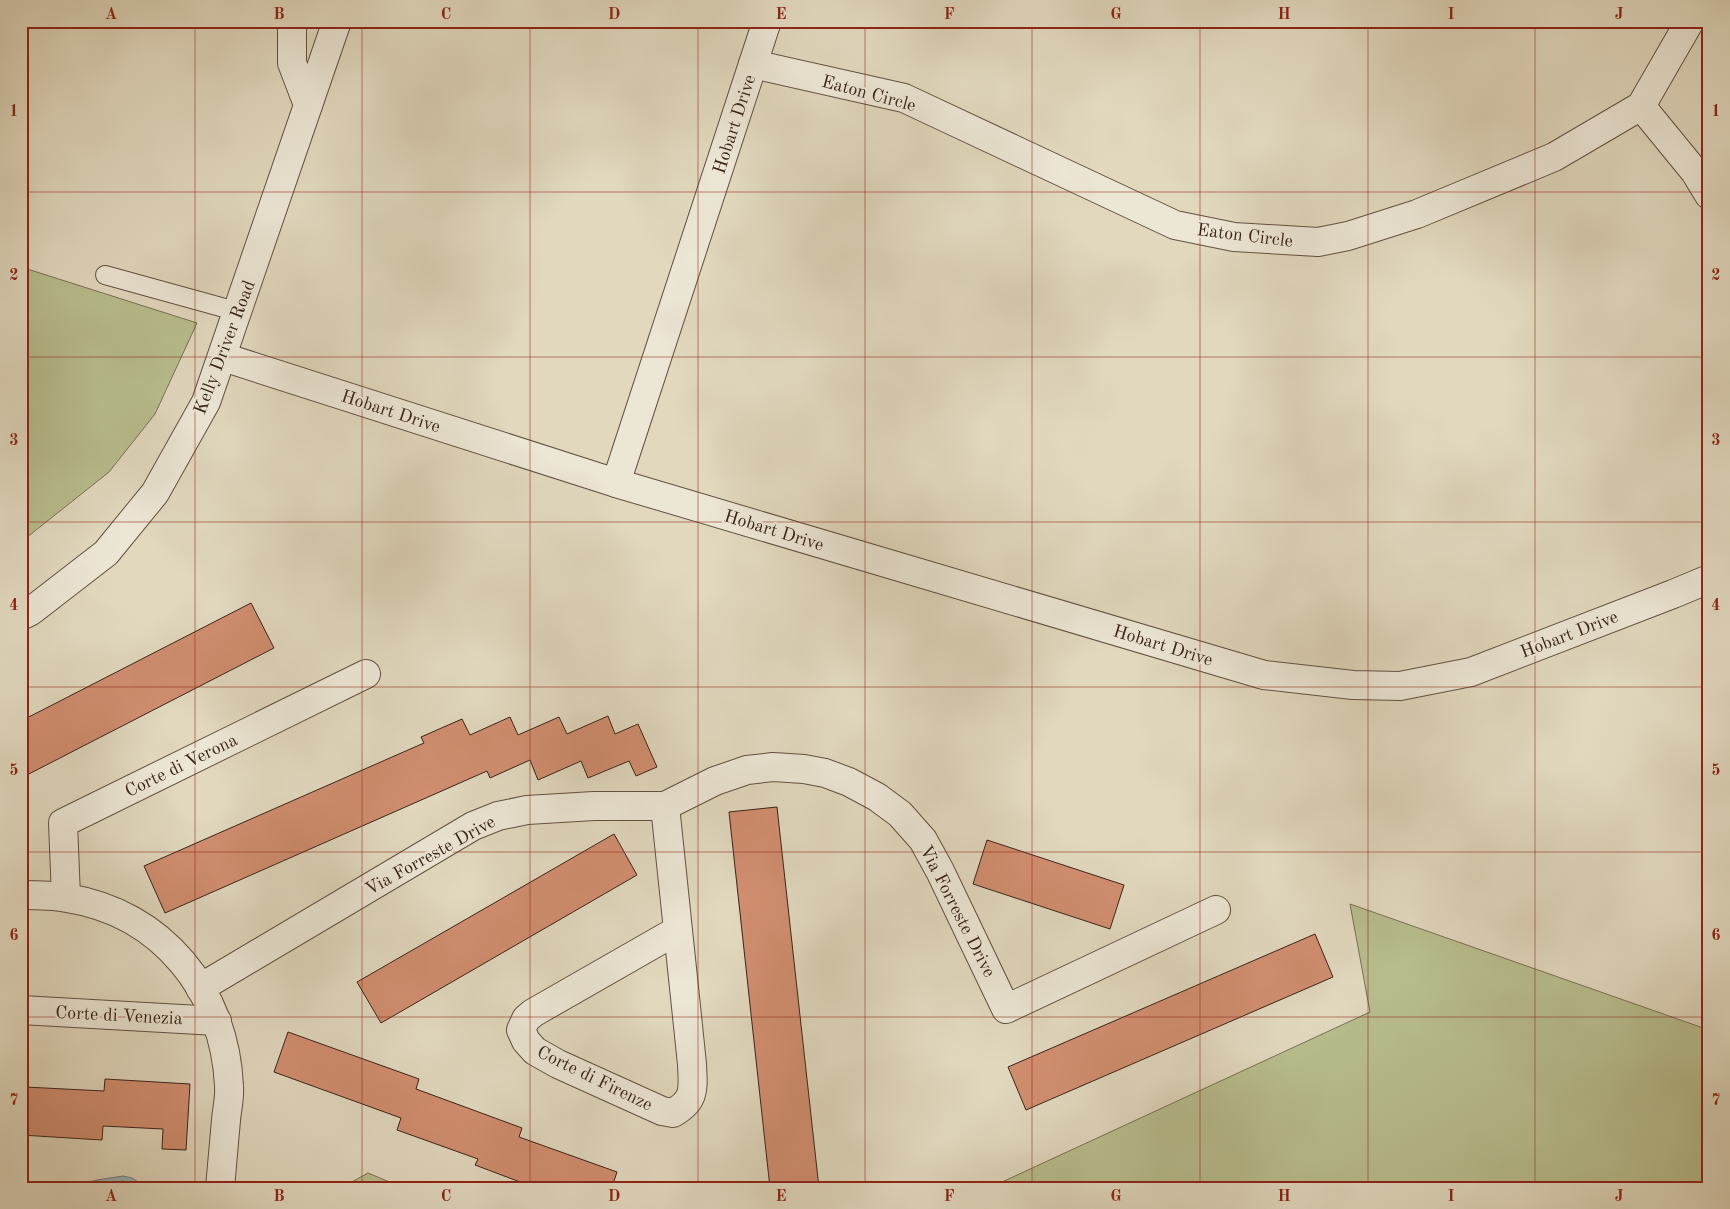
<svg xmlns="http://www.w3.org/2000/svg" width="1730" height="1209" font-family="'Old Standard TT',serif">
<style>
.green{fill:#b8bd8e;stroke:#787054}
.water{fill:#97b8b9;stroke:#717c79}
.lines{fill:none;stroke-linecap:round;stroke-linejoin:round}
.shore{stroke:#686e69;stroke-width:1}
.building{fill:#d18e70;stroke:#392319}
.service-casing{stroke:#635042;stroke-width:20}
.minor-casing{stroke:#635042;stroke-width:30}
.service{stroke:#ece6d5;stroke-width:18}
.minor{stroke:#ece6d5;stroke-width:28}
.grid{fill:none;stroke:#8f2418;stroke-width:1;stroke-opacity:0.55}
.labels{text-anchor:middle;stroke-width:4.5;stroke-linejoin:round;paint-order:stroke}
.street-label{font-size:18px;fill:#392319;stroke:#ece6d5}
.neatline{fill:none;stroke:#8f2418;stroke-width:2}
.grid-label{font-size:16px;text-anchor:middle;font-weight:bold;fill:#8f2418}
</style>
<rect width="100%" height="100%" fill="#e1d8be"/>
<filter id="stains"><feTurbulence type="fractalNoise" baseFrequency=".004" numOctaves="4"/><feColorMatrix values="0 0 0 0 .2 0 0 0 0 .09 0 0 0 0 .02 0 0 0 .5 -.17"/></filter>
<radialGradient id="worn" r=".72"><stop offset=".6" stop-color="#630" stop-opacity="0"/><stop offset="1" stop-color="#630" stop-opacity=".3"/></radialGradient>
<g class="green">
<polygon points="21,267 197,323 155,414 109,472 21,542"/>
<polygon points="1350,904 1709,1030 1709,1188 989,1188 1370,1012"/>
<polygon points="368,1173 404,1188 341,1188"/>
</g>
<polygon class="water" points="123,1176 132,1178 147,1188 65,1188 97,1180"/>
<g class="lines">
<polyline class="shore" points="86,1188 123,1181 139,1188"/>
</g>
<g class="building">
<polygon points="251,603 274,648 21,778 21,721"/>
<polygon points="608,716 615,734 638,724 657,767 636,776 629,761 588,778 581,761 538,780 530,760 490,778 487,771 165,913 144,866 424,743 421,737 462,719 470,735 510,717 518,735 559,717 567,734"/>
<polygon points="777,807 819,1188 770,1188 729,812"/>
<polygon points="614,834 637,875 381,1023 357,982"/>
<polygon points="987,840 1124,885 1110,929 973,884"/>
<polygon points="1315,934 1333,977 1026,1110 1008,1067"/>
<polygon points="288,1032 419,1079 416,1089 522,1128 519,1137 617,1172 613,1184 625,1188 536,1188 475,1165 478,1159 397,1130 401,1118 274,1072"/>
<polygon points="21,1057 26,1057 25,1087 104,1091 105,1079 190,1084 186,1150 162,1149 163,1129 103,1126 102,1140 21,1135"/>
</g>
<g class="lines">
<defs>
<polyline id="service" points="105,275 239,312"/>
<g id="minor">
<polyline points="292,21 292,63 308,105"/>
<polyline points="753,64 904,98 1175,225 1234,237 1318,242 1348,236 1417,214 1554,157 1641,106 1690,21"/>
<polyline points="1641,106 1695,172 1709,195"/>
<polyline points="223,357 616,483 1264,675 1353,685 1400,686 1471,672 1673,594 1709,579"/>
<polyline points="616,483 767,21"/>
<polyline points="21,616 31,611 106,553 155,493 206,402 337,21"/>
<path d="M665 806 692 1064C693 1088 696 1100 673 1113L662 1111 558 1064 535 1051 526 1041 521 1030 526 1019 533 1013 678 930"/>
<path d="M21 895C36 895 52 895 67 898 162 913 225 991 229 1086 230 1097 227 1109 226 1120 224 1142 222 1165 220 1188"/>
<polyline points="66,897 63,823 366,674"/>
<polyline points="200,988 473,826 498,816 527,810 594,806 665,806 715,781 747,770 773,767 804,769 825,773 849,782 877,797 900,814 923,840 940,871 1006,1009 1216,910"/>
<polyline points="21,1010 217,1021"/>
</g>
</defs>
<use href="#service" class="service-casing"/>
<use href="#minor" class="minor-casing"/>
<use href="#service" class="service"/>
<use href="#minor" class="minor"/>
</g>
<path class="grid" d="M195 21V1188M362 21V1188M530 21V1188M698 21V1188M865 21V1188M1032 21V1188M1200 21V1188M1368 21V1188M1535 21V1188M21 192H1709M21 357H1709M21 522H1709M21 687H1709M21 852H1709M21 1017H1709"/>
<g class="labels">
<g class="street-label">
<text transform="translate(869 93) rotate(15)" y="6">Eaton Circle</text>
<text transform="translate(734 124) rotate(-72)" y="6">Hobart Drive</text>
<text transform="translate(1245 235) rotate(7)" y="6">Eaton Circle</text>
<text transform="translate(224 347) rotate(-69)" y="6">Kelly Driver Road</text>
<text transform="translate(391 411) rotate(18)" y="6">Hobart Drive</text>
<text transform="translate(774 530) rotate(17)" y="6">Hobart Drive</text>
<text transform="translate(1569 634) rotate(-21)" y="6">Hobart Drive</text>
<text transform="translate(1163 645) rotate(17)" y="6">Hobart Drive</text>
<text transform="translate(181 765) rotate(-26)" y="6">Corte di Verona</text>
<text transform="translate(430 855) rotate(-29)" y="6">Via Forreste Drive</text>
<text transform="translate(958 911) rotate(63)" y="6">Via Forreste Drive</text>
<text transform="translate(119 1015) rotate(3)" y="6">Corte di Venezia</text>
<text transform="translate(595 1078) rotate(26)" y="6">Corte di Firenze</text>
</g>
</g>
<rect width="1730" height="1209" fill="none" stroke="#e1d8be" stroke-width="55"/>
<rect x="28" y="28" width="1674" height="1154" class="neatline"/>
<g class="grid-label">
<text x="111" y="19">A</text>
<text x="279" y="19">B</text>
<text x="446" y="19">C</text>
<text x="614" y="19">D</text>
<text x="781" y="19">E</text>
<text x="949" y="19">F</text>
<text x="1116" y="19">G</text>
<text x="1284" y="19">H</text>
<text x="1451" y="19">I</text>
<text x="1619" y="19">J</text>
<text x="14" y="116">1</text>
<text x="1716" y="116">1</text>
<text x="14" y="280">2</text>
<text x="1716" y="280">2</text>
<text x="14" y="445">3</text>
<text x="1716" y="445">3</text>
<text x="14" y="610">4</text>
<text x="1716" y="610">4</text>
<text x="14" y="775">5</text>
<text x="1716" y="775">5</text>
<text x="14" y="940">6</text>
<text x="1716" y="940">6</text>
<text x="14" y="1105">7</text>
<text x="1716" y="1105">7</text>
<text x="111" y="1201">A</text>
<text x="279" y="1201">B</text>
<text x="446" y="1201">C</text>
<text x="614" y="1201">D</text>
<text x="781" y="1201">E</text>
<text x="949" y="1201">F</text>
<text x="1116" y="1201">G</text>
<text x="1284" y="1201">H</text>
<text x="1451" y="1201">I</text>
<text x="1619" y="1201">J</text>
</g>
<rect width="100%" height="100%" filter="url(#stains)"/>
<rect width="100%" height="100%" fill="url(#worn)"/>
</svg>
